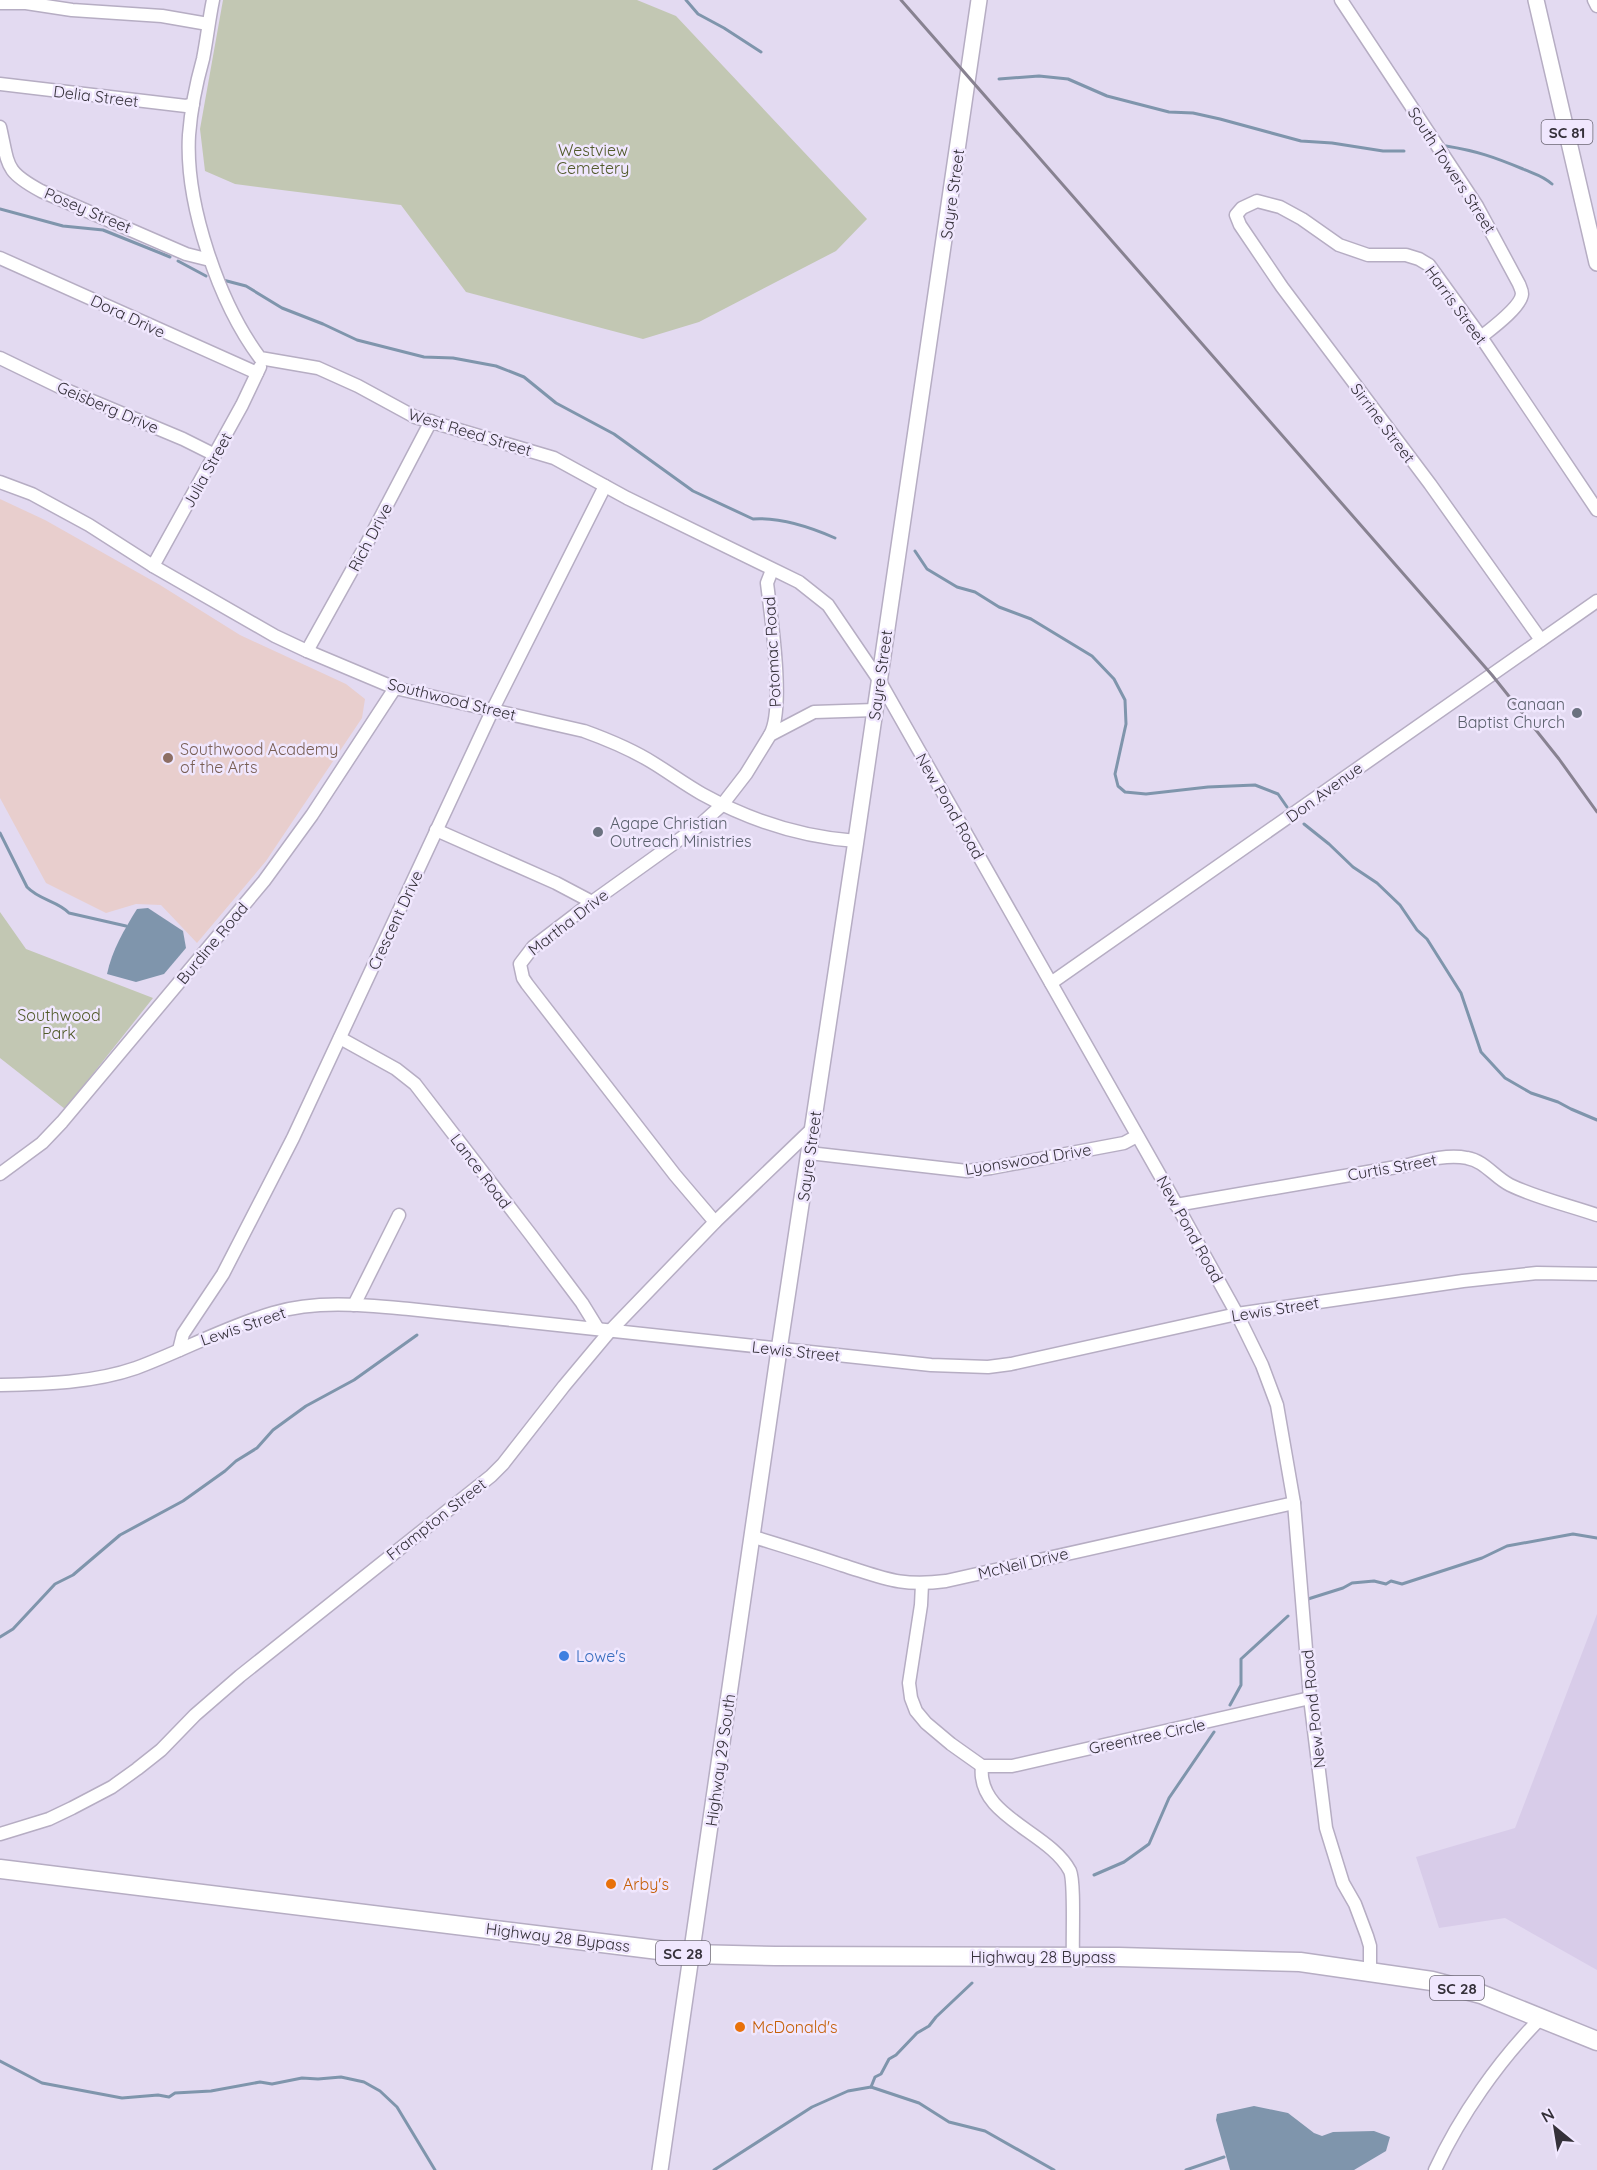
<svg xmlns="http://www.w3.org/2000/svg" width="1597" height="2170" viewBox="0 0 1597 2170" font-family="Quicksand,sans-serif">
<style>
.built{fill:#d8cce9}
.education{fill:#e8cecd}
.green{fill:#c2c7b3}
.water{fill:#7f95ac}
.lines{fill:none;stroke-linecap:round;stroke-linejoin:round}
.stream{stroke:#7f95ac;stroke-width:3}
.minor-casing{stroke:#b6adc3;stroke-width:15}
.major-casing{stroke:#b6adc3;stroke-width:18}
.highway-casing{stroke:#b6adc3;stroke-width:21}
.minor{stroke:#fff;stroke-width:12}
.major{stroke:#fff;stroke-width:15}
.highway{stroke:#fff;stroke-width:18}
.rail{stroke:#888291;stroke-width:3}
.worship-dot{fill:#6b7280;stroke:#f0e7fe;stroke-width:2}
.education-dot{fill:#8d6e63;stroke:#f0e7fe;stroke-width:2}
.shop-dot{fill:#3f7fe0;stroke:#f0e7fe;stroke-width:2}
.food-dot{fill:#e8710a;stroke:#f0e7fe;stroke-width:2}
.labels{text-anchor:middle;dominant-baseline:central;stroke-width:5;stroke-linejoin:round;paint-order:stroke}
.shield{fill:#f0e7fe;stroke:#6d6875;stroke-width:1.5}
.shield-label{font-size:15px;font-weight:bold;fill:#35313a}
.street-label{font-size:16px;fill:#35313a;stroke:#f0e7fe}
.park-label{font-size:16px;fill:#515a2a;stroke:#f0e7fe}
.worship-label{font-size:16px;fill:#5b616d;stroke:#f0e7fe;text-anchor:end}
.education-label{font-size:16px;fill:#785e54;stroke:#f0e7fe;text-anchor:start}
.shop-label{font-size:16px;fill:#366cbe;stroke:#f0e7fe;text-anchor:start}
.food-label{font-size:16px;fill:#c56008;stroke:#f0e7fe;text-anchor:start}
</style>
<rect width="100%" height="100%" fill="#e3daf1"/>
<!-- built -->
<path class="built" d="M1597,1614V1970L1505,1918L1439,1928L1416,1857L1515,1828Z"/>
<!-- education -->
<path class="education" d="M0,499L45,520L160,585L240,635L346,684L365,699L362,718L266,861L197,943L161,905L136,904L106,913L46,883L0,798Z"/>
<!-- green -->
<g class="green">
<path d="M223,0H637L676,16L867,219L836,251L699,322L643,339L466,292L401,205L235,184L205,171L200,129Z"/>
<path d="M0,912L26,949L153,998L65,1109L0,1058Z"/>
</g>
<!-- water -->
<g class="water">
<path d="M148,908L183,931L186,948L164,974L136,982L107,974C112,950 124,930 137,909Z"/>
<path d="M1254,2106L1288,2113L1314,2133L1322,2136L1333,2132L1374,2131L1390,2137L1386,2151L1354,2170H1230L1216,2120L1217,2114Z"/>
</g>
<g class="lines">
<!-- stream -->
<g class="stream">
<path d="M686,0L698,14L724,28L761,52"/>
<path d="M999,79L1039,76L1068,79L1107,96L1169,112L1193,113L1220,119L1301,141L1332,143L1383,151H1404"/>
<path d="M1446,146C1477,151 1494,157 1523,169C1534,174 1542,175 1552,184"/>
<path d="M0,209L63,226L103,230L170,257"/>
<path d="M178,261L206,276"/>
<path d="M223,280L246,286L282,308L323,324L357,340L424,357L453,358L496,366L524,377L556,403L614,434L693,491L753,519C781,517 810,527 835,538"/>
<path d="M915,551L927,569L957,587L975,592L999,607L1031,619L1092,656L1114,679L1125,700L1126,724L1115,774L1118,786L1125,792L1146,794L1208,787L1255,785L1278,794L1287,807"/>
<path d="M1304,824L1329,844L1353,867L1377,883L1400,905L1417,930L1427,939L1461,993L1481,1052L1505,1078L1531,1093L1558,1102L1571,1109L1597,1120"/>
<path d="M0,833L27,887C39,900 58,901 69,913L126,926"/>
<path d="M1308,1599L1343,1588L1352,1583L1374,1581L1386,1584L1391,1581L1402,1584L1482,1558L1507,1546L1573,1534L1597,1538"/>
<path d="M0,1637L13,1629L55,1584L73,1575L120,1535L183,1501L225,1471L236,1461L257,1448L273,1430L306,1406L354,1380L417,1335"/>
<path d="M1230,1705L1241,1685V1659L1288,1616"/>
<path d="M1094,1875L1124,1862L1149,1844L1169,1798L1214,1732"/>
<path d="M0,2061L42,2083L122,2098L158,2095L169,2097L175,2093L211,2091L260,2082L272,2084L302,2078L318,2079L341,2077L364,2082L380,2091L397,2107L435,2170"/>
<path d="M871,2087L875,2077L881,2074L889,2059L896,2055L917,2033L929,2026L936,2017L972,1983"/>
<path d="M714,2170L812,2107L848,2091L871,2087L919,2103L949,2122L985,2131L1054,2170"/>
<path d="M1186,2170L1224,2157"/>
</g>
<!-- minor casing -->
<g class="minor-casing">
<g id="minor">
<path d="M213,0C209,19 207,39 203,59C196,84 191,109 189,135C185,204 219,303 260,358L318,368L358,386L415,417L554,458L627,498L799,582L828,605L879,680L1170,1193L1237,1314L1262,1365L1277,1405L1294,1503L1310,1698L1326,1828L1343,1883L1355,1904L1367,1936L1370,1946V1971"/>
<path d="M1341,0L1477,206L1519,284C1520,287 1522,290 1522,294C1521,307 1491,329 1481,337"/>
<path d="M1594,0L1597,6"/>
<path d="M0,3H26L72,10L162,16L208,24"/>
<path d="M0,84L186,106L193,104"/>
<path d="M0,127C9,166 4,171 41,191L186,254L210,260"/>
<path d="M0,258L257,373"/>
<path d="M0,358L66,390L183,439L215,455"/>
<path d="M0,482L32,494L89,525L153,566L275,636L307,651L395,688L584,731C609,740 633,750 655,764C671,774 686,785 702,794C751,821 800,837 856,841"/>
<path d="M153,566L242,405L260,367"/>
<path d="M1541,640L1430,484L1282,287L1240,225L1236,215L1242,208L1257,201L1280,207L1302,219L1339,245L1368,255H1406L1419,259L1429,265L1481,337L1597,510"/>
<path d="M307,651L366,545L431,421"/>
<path d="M770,735C785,709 771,616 767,583L772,570"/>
<path d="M436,830L556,883L592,902"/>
<path d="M1051,983L1597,601"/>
<path d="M340,1038L396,1069L415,1084L531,1235L582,1303L598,1329"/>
<path d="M809,1153L967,1171L991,1168L1124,1143L1137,1136"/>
<path d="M0,1174L42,1143L62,1122L264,881L312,815L395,688"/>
<path d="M1176,1205L1408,1165C1427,1160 1448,1154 1467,1158C1485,1161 1494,1177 1510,1185C1537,1198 1568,1205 1597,1215"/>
<path d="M715,1222L675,1175L527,984L523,978L520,964L533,947L592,902L701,824L722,805L746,774L770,735L814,712L875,710"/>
<path d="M354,1305L399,1215"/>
<path d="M179,1350L183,1334L223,1274L293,1138L493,709L605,486"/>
<path d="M0,1385C45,1384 93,1383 136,1368C182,1351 225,1327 273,1313C317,1300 364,1305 409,1309L931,1365L988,1367L1011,1364L1237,1314L1463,1281L1537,1273L1597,1274"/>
<path d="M754,1537C783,1546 813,1555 842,1565C884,1578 900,1587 946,1581L1294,1503"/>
<path d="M922,1584L921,1605L909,1683L911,1698L916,1711L926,1723L951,1744L982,1766H1012L1310,1698"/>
<path d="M982,1766C976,1817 1049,1831 1070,1871C1075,1882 1072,1941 1073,1958"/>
<path d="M0,1834L49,1819L72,1808L112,1787L137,1769L161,1750L195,1715L240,1676L491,1476L503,1464L564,1386L610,1331L715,1222L812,1129"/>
<path d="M1435,2170C1460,2116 1499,2060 1541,2018"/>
</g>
</g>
<!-- major casing -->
<g class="major-casing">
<g id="major">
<path d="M1536,0L1597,263"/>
<path d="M660,2170L779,1350L855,847L979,0"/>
</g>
</g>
<!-- highway casing -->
<g class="highway-casing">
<path id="highway" d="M0,1869L691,1954L775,1956L1119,1957L1300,1962L1432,1981L1481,1994L1597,2041"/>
</g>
<!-- minor -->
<use href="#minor" class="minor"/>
<!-- major -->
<use href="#major" class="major"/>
<!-- highway -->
<use href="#highway" class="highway"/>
<!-- rail -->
<path class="rail" d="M901,0L1492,675L1559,759L1597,812"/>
</g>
<!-- markers -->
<g class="worship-dot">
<circle cx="1577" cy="713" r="6"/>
<circle cx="598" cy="832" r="6"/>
</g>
<circle class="education-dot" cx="168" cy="758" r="6"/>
<circle class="shop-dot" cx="564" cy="1656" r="6"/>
<g class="food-dot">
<circle cx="611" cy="1884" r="6"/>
<circle cx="740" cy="2027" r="6"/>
</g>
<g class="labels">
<!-- shield labels -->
<g class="shield">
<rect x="1541.5" y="120" width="51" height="24" rx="4.5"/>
<rect x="656" y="1941" width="54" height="24" rx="4.5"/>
<rect x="1430" y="1976" width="54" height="24" rx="4.5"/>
</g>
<g class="shield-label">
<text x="1567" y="132">SC 81</text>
<text x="683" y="1953">SC 28</text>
<text x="1457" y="1988">SC 28</text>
</g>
<!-- street labels -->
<g class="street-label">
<text transform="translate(96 96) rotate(7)">Delia Street</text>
<text transform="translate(1452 170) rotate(57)">South Towers Street</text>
<text transform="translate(952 194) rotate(-82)">Sayre Street</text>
<text transform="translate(88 210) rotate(23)">Posey Street</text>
<text transform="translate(1456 305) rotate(54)">Harris Street</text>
<text transform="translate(128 316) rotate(25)">Dora Drive</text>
<text transform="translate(108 407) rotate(23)">Geisberg Drive</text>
<text transform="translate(1383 423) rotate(53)">Sirrine Street</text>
<text transform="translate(470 432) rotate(17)">West Reed Street</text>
<text transform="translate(207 470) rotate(-61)">Julia Street</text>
<text transform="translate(370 537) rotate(-62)">Rich Drive</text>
<text transform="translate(772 652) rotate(-93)">Potomac Road</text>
<text transform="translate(880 675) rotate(-82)">Sayre Street</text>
<text transform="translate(452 699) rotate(14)">Southwood Street</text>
<text transform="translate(1324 792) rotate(-36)">Don Avenue</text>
<text transform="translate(950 806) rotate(60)">New Pond Road</text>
<text transform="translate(395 920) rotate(-65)">Crescent Drive</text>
<text transform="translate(568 922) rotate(-38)">Martha Drive</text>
<text transform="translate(212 943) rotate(-50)">Burdine Road</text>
<text transform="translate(809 1156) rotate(-82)">Sayre Street</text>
<text transform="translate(1028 1159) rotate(-9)">Lyonswood Drive</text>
<text transform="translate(1392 1167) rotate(-10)">Curtis Street</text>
<text transform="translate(481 1171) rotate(53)">Lance Road</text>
<text transform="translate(1190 1229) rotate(61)">New Pond Road</text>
<text transform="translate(1275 1309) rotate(-9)">Lewis Street</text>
<text transform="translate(243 1326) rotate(-19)">Lewis Street</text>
<text transform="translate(796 1351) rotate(6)">Lewis Street</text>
<text transform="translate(436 1519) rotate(-38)">Frampton Street</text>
<text transform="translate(1023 1563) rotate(-13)">McNeil Drive</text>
<text transform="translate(1313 1709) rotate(-96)">New Pond Road</text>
<text transform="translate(1147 1736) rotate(-12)">Greentree Circle</text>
<text transform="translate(720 1760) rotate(-82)">Highway 29 South</text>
<text transform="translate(558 1937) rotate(7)">Highway 28 Bypass</text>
<text x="1043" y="1957">Highway 28 Bypass</text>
</g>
<!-- park labels -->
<g class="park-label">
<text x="593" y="150">Westview<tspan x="593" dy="18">Cemetery</tspan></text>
<text x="59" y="1015">Southwood<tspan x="59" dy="18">Park</tspan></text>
</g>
<!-- worship labels -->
<g class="worship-label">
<text x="1565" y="704">Canaan<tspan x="1565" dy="18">Baptist Church</tspan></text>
<text x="610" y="823" text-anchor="start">Agape Christian<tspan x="610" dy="18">Outreach Ministries</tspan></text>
</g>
<!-- education labels -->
<g class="education-label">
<text x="180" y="749">Southwood Academy<tspan x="180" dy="18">of the Arts</tspan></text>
</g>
<!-- shop labels -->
<g class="shop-label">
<text x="576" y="1656">Lowe's</text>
</g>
<!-- food labels -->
<g class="food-label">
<text x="623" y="1884">Arby's</text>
<text x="752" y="2027">McDonald's</text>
</g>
</g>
<!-- north arrow -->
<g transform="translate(1555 2128) rotate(330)" stroke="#f0e7fe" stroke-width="4.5" paint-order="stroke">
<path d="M0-4.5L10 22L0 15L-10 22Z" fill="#35313a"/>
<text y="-9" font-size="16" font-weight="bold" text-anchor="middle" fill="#35313a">N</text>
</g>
</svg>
